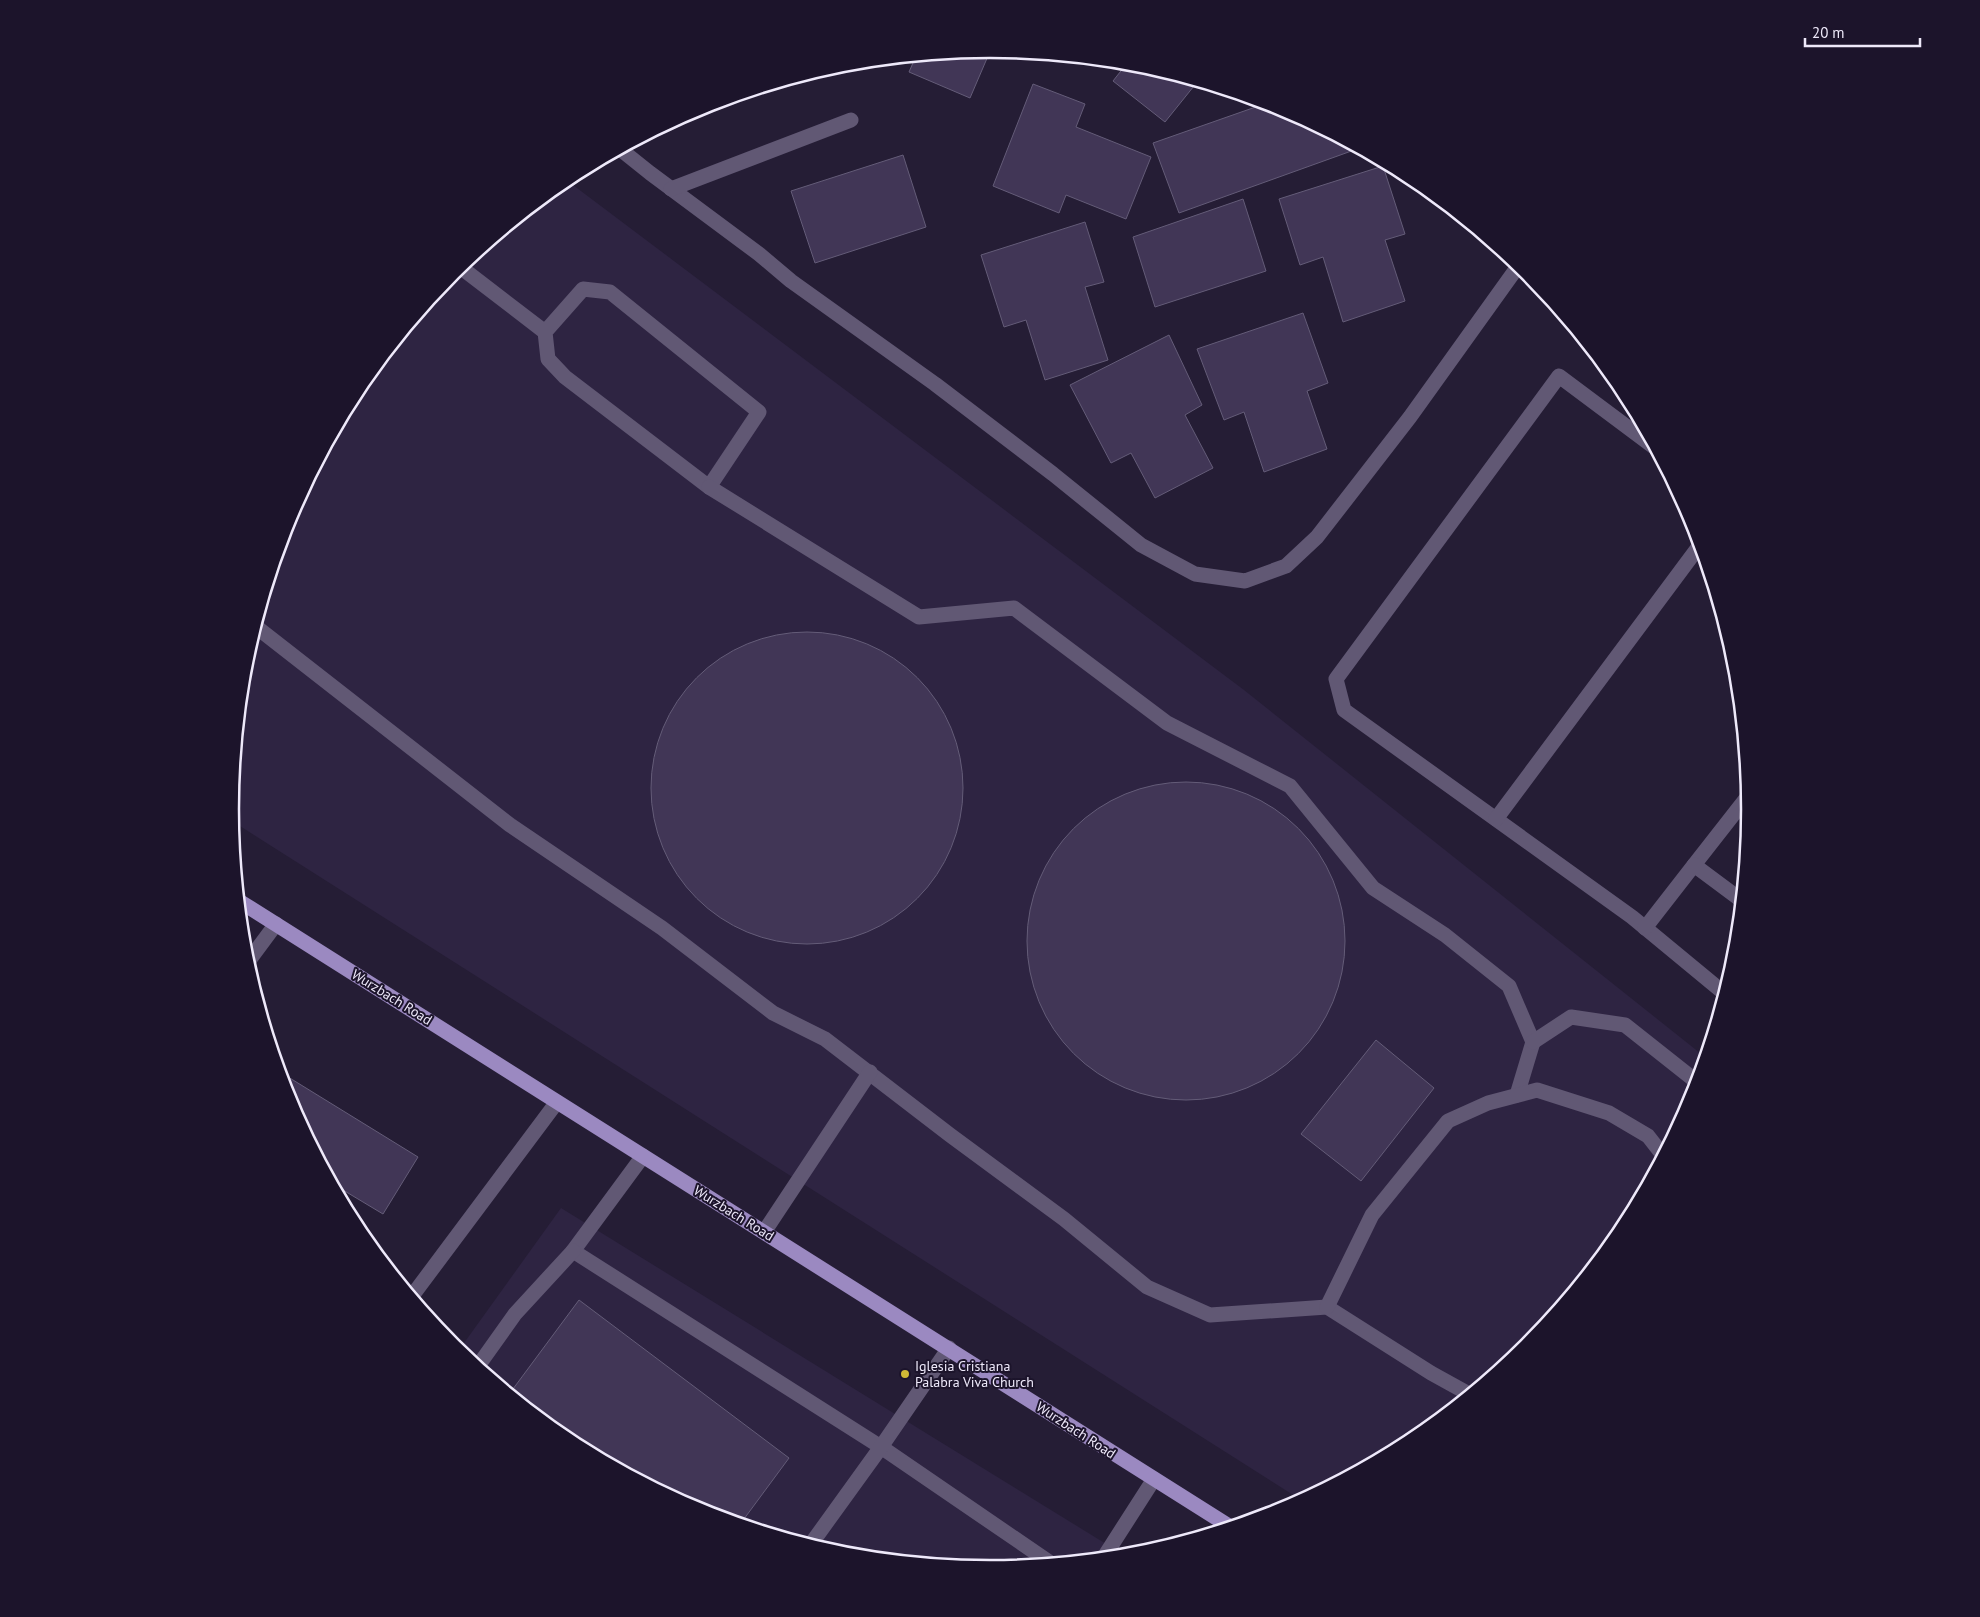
<svg xmlns="http://www.w3.org/2000/svg" width="1980" height="1617" viewBox="0 0 1980 1617" font-family="'PT Sans',sans-serif">
<style>
.built{fill:#2e2442}
.building{fill:#413656;stroke:#645c78}
.lines{fill:none;stroke-linecap:round;stroke-linejoin:round}
.minor{stroke:#615874;stroke-width:15}
.major{stroke:#9b89c1;stroke-width:15}
.poi-dot{fill:#d0b836;stroke:#1c142b;stroke-width:2}
.labels{text-anchor:middle;dominant-baseline:central;stroke-width:4;stroke-linejoin:round;paint-order:stroke}
.street-label{font-size:14px;fill:#eee9fa;stroke:#1c142b}
.poi-label{font-size:14px;fill:#eee9fa;stroke:#1c142b;text-anchor:start}
.rim{fill:none;stroke:#eee9fa;stroke-width:2.5}
</style>
<rect width="100%" height="100%" fill="#251d35"/>
<!-- built -->
<g class="built">
<path d="M565,179L1244,690L1705,1057L1692,1100L1622,1231L1527,1346L1412,1440L1301,1500L232,821L230,808L245,660L288,517L358,386L453,271Z"/>
<path d="M561,1208L1124,1555L990,1568L842,1554L699,1510L568,1440L459,1350Z"/>
</g>
<!-- building -->
<g class="building">
<path d="M991,49L970,98L909,72L916,56Z"/>
<path d="M1128,62L1138,63L1198,81L1165,122L1113,81Z"/>
<path d="M1033,84L1085,104L1076,127L1151,157L1126,219L1066,195L1059,213L993,186Z"/>
<path d="M1267,103L1281,107L1356,147L1357,149L1179,213L1153,143Z"/>
<path d="M903,155L926,227L815,263L791,191Z"/>
<path d="M1383,166L1405,234L1385,240L1405,301L1343,322L1323,257L1300,265L1279,199Z"/>
<path d="M1243,199L1266,271L1155,307L1133,237Z"/>
<path d="M1085,222L1104,282L1085,287L1108,360L1045,380L1026,320L1004,327L981,255Z"/>
<path d="M1303,313L1328,383L1307,391L1327,449L1264,472L1244,412L1224,420L1197,349Z"/>
<path d="M1169,335L1202,405L1185,415L1213,468L1155,498L1131,453L1111,463L1070,385Z"/>
<circle cx="807" cy="788" r="156"/>
<circle cx="1186" cy="941" r="159"/>
<path d="M1376,1040L1434,1088L1361,1181L1301,1134Z"/>
<path d="M280,1072L418,1157L383,1214L333,1184L288,1099Z"/>
<path d="M579,1300L789,1458L741,1523L699,1510L568,1440L510,1393Z"/>
</g>
<g class="lines">
<!-- minor -->
<g class="minor">
<path d="M620,149L650,173L759,254L791,281L935,384L1053,474L1141,545L1195,574L1245,581L1286,566L1317,537L1410,417L1519,265"/>
<path d="M671,189L851,120"/>
<path d="M459,266L545,332L548,359L565,377L709,487L759,412L610,292L583,289L545,332"/>
<path d="M1654,447L1559,376L1336,679L1344,710L1632,917L1724,993"/>
<path d="M709,487L919,617L1014,608L1167,723L1290,786L1373,888L1445,935L1509,986L1533,1042L1517,1095"/>
<path d="M255,626L510,825L662,928L773,1013L825,1039L950,1135L1064,1219L1147,1287L1210,1315L1327,1307L1431,1373L1469,1394"/>
<path d="M1496,819L1700,545"/>
<path d="M1694,865L1748,796"/>
<path d="M1645,928L1694,865L1741,900"/>
<path d="M247,963L276,924"/>
<path d="M1533,1042L1571,1017L1625,1025L1697,1082"/>
<path d="M643,1156L573,1251L881,1447L1049,1562"/>
<path d="M764,1232L870,1072"/>
<path d="M412,1296L557,1102"/>
<path d="M1327,1307L1372,1215L1448,1121L1488,1103L1537,1090L1609,1113L1648,1136L1662,1154"/>
<path d="M478,1366L515,1314L573,1251"/>
<path d="M811,1544L881,1447L949,1348"/>
<path d="M1104,1557L1154,1479"/>
</g>
<!-- major -->
<path class="major" d="M239,901L1229,1526"/>
</g>
<!-- markers -->
<circle class="poi-dot" cx="905" cy="1374" r="5"/>
<g class="labels">
<!-- street labels -->
<g class="street-label">
<text transform="translate(392 997) rotate(32)">Wurzbach Road</text>
<text transform="translate(734 1213) rotate(32)">Wurzbach Road</text>
<text transform="translate(1076 1430) rotate(33)">Wurzbach Road</text>
</g>
<!-- poi labels -->
<g class="poi-label">
<text x="915" y="1366">Iglesia Cristiana<tspan x="915" dy="16">Palabra Viva Church</tspan></text>
</g>
</g>
<!-- crop -->
<path d="M0 0H1980V1617H0ZM239 809a751 751 0 1 1 1502 0a751 751 0 1 1-1502 0Z" fill="#1c142b" fill-rule="evenodd"/>
<path class="rim" d="M239 809a751 751 0 1 1 1502 0a751 751 0 1 1-1502 0Z"/>
<!-- scale -->
<path d="M1805 38v8h115v-8" fill="none" stroke="#eee9fa" stroke-width="2.5"/>
<text x="1812" y="38" font-size="15" fill="#eee9fa" stroke="#1c142b" stroke-width="4" paint-order="stroke">20 m</text>
</svg>
